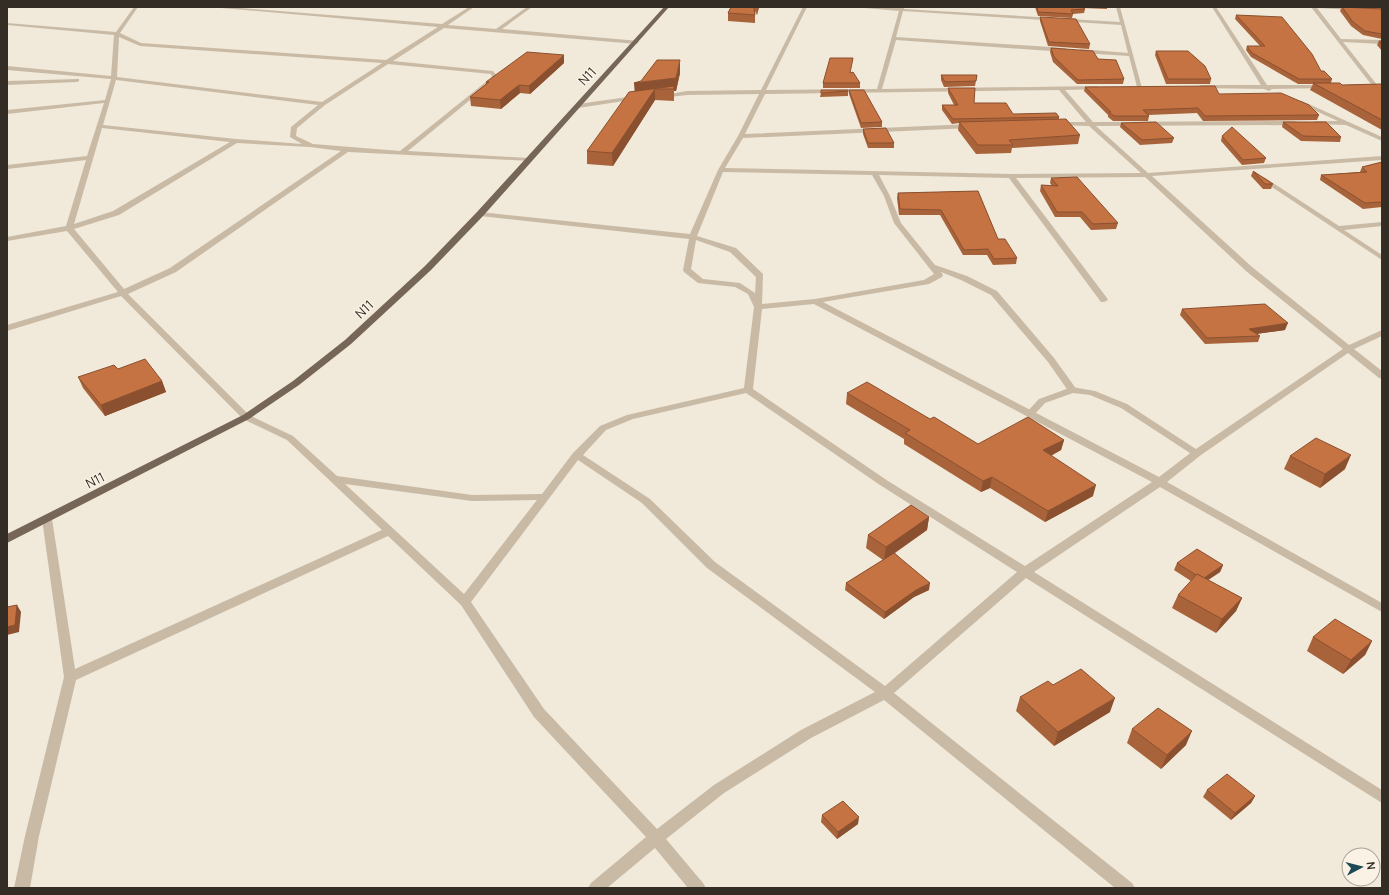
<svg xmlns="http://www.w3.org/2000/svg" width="1389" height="895" viewBox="0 0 1389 895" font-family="Manrope,sans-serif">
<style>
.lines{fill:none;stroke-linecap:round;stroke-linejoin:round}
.service{fill:#c9baa5;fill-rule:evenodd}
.minor{fill:#c9baa5;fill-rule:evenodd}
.primary{fill:#766657;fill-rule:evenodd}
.wall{fill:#a9633a}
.shaded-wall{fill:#8a502f}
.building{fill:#c57343;stroke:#8a502f}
.labels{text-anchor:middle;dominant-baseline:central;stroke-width:3;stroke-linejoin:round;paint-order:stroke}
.street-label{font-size:13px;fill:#342d26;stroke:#f9f2e5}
</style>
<rect width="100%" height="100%" fill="#f1e9d9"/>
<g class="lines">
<!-- service -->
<path class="service" d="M1072,387L1095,391L1127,404L1202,453L1201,455H1193L1121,408L1090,395L1073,393L1045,403L1033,416H1027L1025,414L1039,399Z"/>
<!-- minor -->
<g class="minor">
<path d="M134,7H138L120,33L141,43L386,60L438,27L210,7H229L442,24L469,7H474L448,25L496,29L527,7H532L502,29L639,41L637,44L444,28L393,61L493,71L498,77L408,151L529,158L532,160L531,161L348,152L176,272L128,294L249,415L293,436L337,476L472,495L542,494L573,453L600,426L627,415L744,388L754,307L748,294L735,287L698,283L684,272L683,270L689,239L480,216L476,214L480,212L690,234L718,170L738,136L759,94L687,95L661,98L658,96L687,91L761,90L803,7H807L766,90L877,89L899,11L853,7L899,8L904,7V9L1120,22L1116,7H1120L1142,88L1137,87L1129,56L1081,53L1078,51L1081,49L1128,53L1121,25L903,11L896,37L1065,48L1068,50L1065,52L896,40L882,89L1097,86L1099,87V89L1065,90L1093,122L1295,121L1298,123L1295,125L1096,126L1148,173L1382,156V160L1152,176L1252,267L1349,345L1382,330V336L1354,349L1382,371V379L1379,378L1348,353L1201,455L1167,482L1382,603V612L1160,487L1034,572L1382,790V803L1026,578L894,693L1132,883L1135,888H1115L884,700L811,738L724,793L666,839L703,883L706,888H688L655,848L607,888H588L591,883L646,837L534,717L461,605L388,536L76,680L39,836L30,888H14L25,836L64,677L42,519L43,516H51L52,519L75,669L382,530L287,440L243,419L121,296L7,331V325L118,292L67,231L7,241V237L66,226L86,160L7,169V165L87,156L104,103L7,114V110L105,100L111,79L7,70V66L111,76L114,35L7,25V23L116,32ZM119,37L140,46L382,63L322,102L117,77ZM388,64L491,74L492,77L400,151L313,144L296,136L297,128L325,105ZM116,80L318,105L291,127L290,137L302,144L236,139L103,125ZM1059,90L1086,122H1057L1055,123V125L1089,126L1141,173L1011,174L725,168L743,138L971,128L974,126L971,124L745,134L765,94ZM102,128L230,142L113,211L74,224ZM237,143L310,147L341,151L170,268L124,289L74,229L119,215ZM723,172L872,175L884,196L894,223L934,274L924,280L815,299L762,304L763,274L736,248L697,236ZM879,175L1009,178L1101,302H1104L1108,300L1107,298L1016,178L1145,177L1246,271L1343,349L1193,451L1159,477L823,302L929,284L942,277L943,275L941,272L961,280L991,295L1048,362L1069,392L1072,393L1077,390L1054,358L997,291L967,276L935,265L901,223L890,196ZM696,240L730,252L756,277L755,293L740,283L703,279L691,269ZM814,304L1152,482L1025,566L888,481L753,389L762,309ZM746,393L880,485L1017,572L885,686L715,562L650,499L583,455L606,430L633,419ZM578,460L642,503L707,568L875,692L801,730L714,785L657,829L544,709L471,602ZM345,484L472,501L537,500L464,594Z"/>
<path d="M1212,7H1216L1267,85H1325L1328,87L1327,88L1272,89L1269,91L1264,89L1199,88L1198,87L1201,85H1261Z"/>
<path d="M1311,7L1355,8L1353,10L1317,8L1341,39L1382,40V44L1343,42L1378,86V88H1374Z"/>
<path d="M79,79V81L77,82L7,85V81Z"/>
<path d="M635,96L637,97V99L578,108L575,106L578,104Z"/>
<path d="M1298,101H1302L1382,137V141L1346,125L1313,124L1312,123L1315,121H1338L1298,103Z"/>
<path d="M1260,177H1264L1339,226L1382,222V226L1344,230L1382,255V260L1260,179Z"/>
</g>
<!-- primary -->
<path class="primary" d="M664,7H669L483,216L431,270L351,344L299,385L249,419L7,543V534L243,415L293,381L345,340L425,266L477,212Z"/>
</g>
<!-- wall -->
<g class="wall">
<path d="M731,7H759L757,15L755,11V23L728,21V13Z"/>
<path d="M1035,7H1107V9L1083,8L1085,9L1084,13L1073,14L1072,18L1038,16Z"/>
<path d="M1342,7L1382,9V39L1363,35L1351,26L1340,11Z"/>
<path d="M1345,7H1382V9Z"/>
<path d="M1236,15L1332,79L1331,83L1342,85L1382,84V130L1310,90L1313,84H1298L1251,57L1246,50L1247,46H1260L1235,19Z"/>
<path d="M1040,17L1090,44L1089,49L1048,46L1040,21Z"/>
<path d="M1379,41H1382V51L1377,45Z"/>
<path d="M1051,48L1098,59L1124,79L1123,84H1077L1053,62L1050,52Z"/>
<path d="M1156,51L1211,79L1210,84H1166L1155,55Z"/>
<path d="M564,63L530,94L520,93L501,109L471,106L470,97L486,84V82Z"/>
<path d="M680,73L676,91H674V101L655,100L613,166L587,164V151L635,91Z"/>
<path d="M851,73L860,83V88H823V83Z"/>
<path d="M941,75H977L975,86L944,87L941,80Z"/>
<path d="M1085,87L1219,94L1319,115L1317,120L1203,121L1197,113L1148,115L1149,116L1148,121H1113L1108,117V115L1084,91Z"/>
<path d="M948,88L974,103L1013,114L1059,117V120L1080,135L1078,144L1012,148L1011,153L976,154L958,130L959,123L952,124L942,110V105H954L948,93Z"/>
<path d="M848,90V96L820,97L821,93Z"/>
<path d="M849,90L882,122V127L861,128L849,94Z"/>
<path d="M1283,122L1341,137L1340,142L1301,141L1282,127Z"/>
<path d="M1121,123L1174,138L1172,143L1140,145L1120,127Z"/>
<path d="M863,129L894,143V148H868L863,134Z"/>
<path d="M1222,136L1266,158L1264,163L1242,165L1221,141Z"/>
<path d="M1382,162V207L1363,209L1320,180L1321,175L1360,172L1362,167Z"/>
<path d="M1253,171L1273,184L1271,189H1263L1251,176Z"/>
<path d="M1051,178L1118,223L1116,229L1091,230L1080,217H1055L1040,191L1041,185L1052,186L1050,183Z"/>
<path d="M978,191L998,239L1017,258L1016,264L993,265L987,255H963L940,215H899L897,198L898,193Z"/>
<path d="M1182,309L1285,330L1257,334L1260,336L1258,342L1205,344L1180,315Z"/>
<path d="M118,369L162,381L166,392L105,416L83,388L78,377Z"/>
<path d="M847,393L930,419L978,444L1064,440L1061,450L1051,456L1093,496L1045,522L990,488L981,492L904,444V439L846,404Z"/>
<path d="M1290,456L1345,469L1320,488L1284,469Z"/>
<path d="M929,517L927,530L895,553L929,590L914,597L884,619L845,590L846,583L883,560L866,548L868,535Z"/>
<path d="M1177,563L1223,565L1220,572L1208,580L1242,598L1236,611L1216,633L1172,608L1178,595L1191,581L1174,570Z"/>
<path d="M1313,637L1372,641L1365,655L1343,674L1307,651Z"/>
<path d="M1053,685L1110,712L1054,746L1016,711L1020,697Z"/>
<path d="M1132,729L1186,745L1161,769L1127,743Z"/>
<path d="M1207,790L1255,796L1251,803L1231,820L1203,797Z"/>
<path d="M822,815L858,824L837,839L821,822Z"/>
</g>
<!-- shaded-wall -->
<g class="shaded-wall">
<path d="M758,7H759L757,15Z"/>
<path d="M564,55V63L530,94L529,86Z"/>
<path d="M680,60V73L676,91H674V101V89H655V100L613,166L612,153L635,96L634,83L676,78Z"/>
<path d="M519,85L520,93L501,109L500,100Z"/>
<path d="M1288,323L1285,330L1247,335L1249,329Z"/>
<path d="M162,381L166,392L105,416L101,405Z"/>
<path d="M1064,440L1061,450L1040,461L1043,450Z"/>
<path d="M1351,455L1345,469L1320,488L1325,474Z"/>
<path d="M992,477L990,488L981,492L983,481Z"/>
<path d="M1096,485L1093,496L1045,522L1048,511Z"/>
<path d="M929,517L927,530L884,560L886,547Z"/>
<path d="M1223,565L1220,572L1199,586L1202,579Z"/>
<path d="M930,583L929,590L914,597L884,619L885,612L916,590Z"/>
<path d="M1242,598L1236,611L1216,633L1222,619Z"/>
<path d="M17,605L21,612L19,632L7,635V627Z"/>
<path d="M1372,641L1365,655L1343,674L1351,660Z"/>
<path d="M1115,698L1110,712L1054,746L1058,732Z"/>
<path d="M1192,731L1186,745L1161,769L1167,755Z"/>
<path d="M1255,796L1251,803L1231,820L1235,813Z"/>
<path d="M859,817L858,824L837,839L838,832Z"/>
</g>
<!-- building -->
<g class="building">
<path d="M731,7H754L755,15L728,13Z"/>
<path d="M1037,7H1082L1085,9L1071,10L1073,14L1038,12Z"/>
<path d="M1342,7L1382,9V34L1365,31L1353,22Z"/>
<path d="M1236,15L1282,17L1312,54L1321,71H1324L1332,79H1299L1252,53L1247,46H1265Z"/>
<path d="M1040,17L1076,19L1090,44L1049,42Z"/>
<path d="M1379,41H1382V45Z"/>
<path d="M1051,48L1093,51L1098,59L1116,60L1124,79L1078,80L1054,57Z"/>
<path d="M1156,51H1188L1205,66L1211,79H1168Z"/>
<path d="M527,52L564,55L529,86L519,85L500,100L470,97L489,82H486Z"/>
<path d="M830,58H853L850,73L853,72L860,83H823Z"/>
<path d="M657,60H680L676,78L634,83L641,81Z"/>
<path d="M941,75H977L976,81L945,82Z"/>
<path d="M1313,83H1340L1342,85L1382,84V120Z"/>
<path d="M674,86V89H655L612,153L587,151L629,92Z"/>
<path d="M1215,86L1219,94L1281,93L1309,105L1319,115L1205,116L1198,108L1143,110L1149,116H1114L1109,112H1111L1085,87Z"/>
<path d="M948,88H975L974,103H1006L1013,114L1056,113L1059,117L953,119L942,105H958Z"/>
<path d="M821,90H848V91L821,93Z"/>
<path d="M849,90H864L882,122L861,123Z"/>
<path d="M1066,119L1080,135L1009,140L1013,145H978L959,122Z"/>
<path d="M1156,122L1174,138L1142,140L1121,123Z"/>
<path d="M1283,122H1326L1341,137L1303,136Z"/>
<path d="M1232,127L1266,158L1243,160L1222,136Z"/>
<path d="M886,128L894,143H868L863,129Z"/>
<path d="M1382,162V202L1365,203L1321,175L1367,172L1362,167Z"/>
<path d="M1253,171L1273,184H1265Z"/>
<path d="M1077,177L1118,223L1093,224L1082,212H1057L1041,185L1058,186L1051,178Z"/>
<path d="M978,191L998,239H1005L1017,258L994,259L988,249L964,250L941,210L900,209L898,193Z"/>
<path d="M1265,304L1288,323L1249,329L1260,336L1207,338L1182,309Z"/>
<path d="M145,359L162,381L101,405L78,377L114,365L118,369Z"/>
<path d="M867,382L930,419L934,417L978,444L1028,417L1064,440L1043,450L1096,485L1048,511L992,477L983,481L905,433L910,430L847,393Z"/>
<path d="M1316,438L1351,455L1325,474L1290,456Z"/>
<path d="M911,505L929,517L886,547L868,535Z"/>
<path d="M1197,549L1223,565L1204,578L1197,574L1196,575L1177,563Z"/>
<path d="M894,553L930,583L916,590L885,612L846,583Z"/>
<path d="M1197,574L1242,598L1222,619L1178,595Z"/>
<path d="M17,605L15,625L7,627V607Z"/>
<path d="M1335,619L1372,641L1351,660L1313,637Z"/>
<path d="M1081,669L1115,698L1058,732L1020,697L1048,681L1053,685Z"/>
<path d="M1158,708L1192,731L1167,755L1132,729Z"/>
<path d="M1227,774L1255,796L1235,813L1207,790Z"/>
<path d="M843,801L859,817L838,832L822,815Z"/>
</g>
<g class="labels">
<!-- street labels -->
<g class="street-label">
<text transform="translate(587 76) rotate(-47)">N11</text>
<text transform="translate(364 309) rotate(-43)">N11</text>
<text transform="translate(95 480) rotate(-27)">N11</text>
</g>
</g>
<!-- border -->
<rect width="1389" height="895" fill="none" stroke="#342d26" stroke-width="16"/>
<!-- north arrow -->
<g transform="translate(1361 867) rotate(83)"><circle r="19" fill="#f9f2e5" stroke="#aaa399"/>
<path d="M0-3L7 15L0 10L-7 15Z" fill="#1c4a55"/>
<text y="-6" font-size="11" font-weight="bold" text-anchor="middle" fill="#342d26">N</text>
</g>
</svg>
